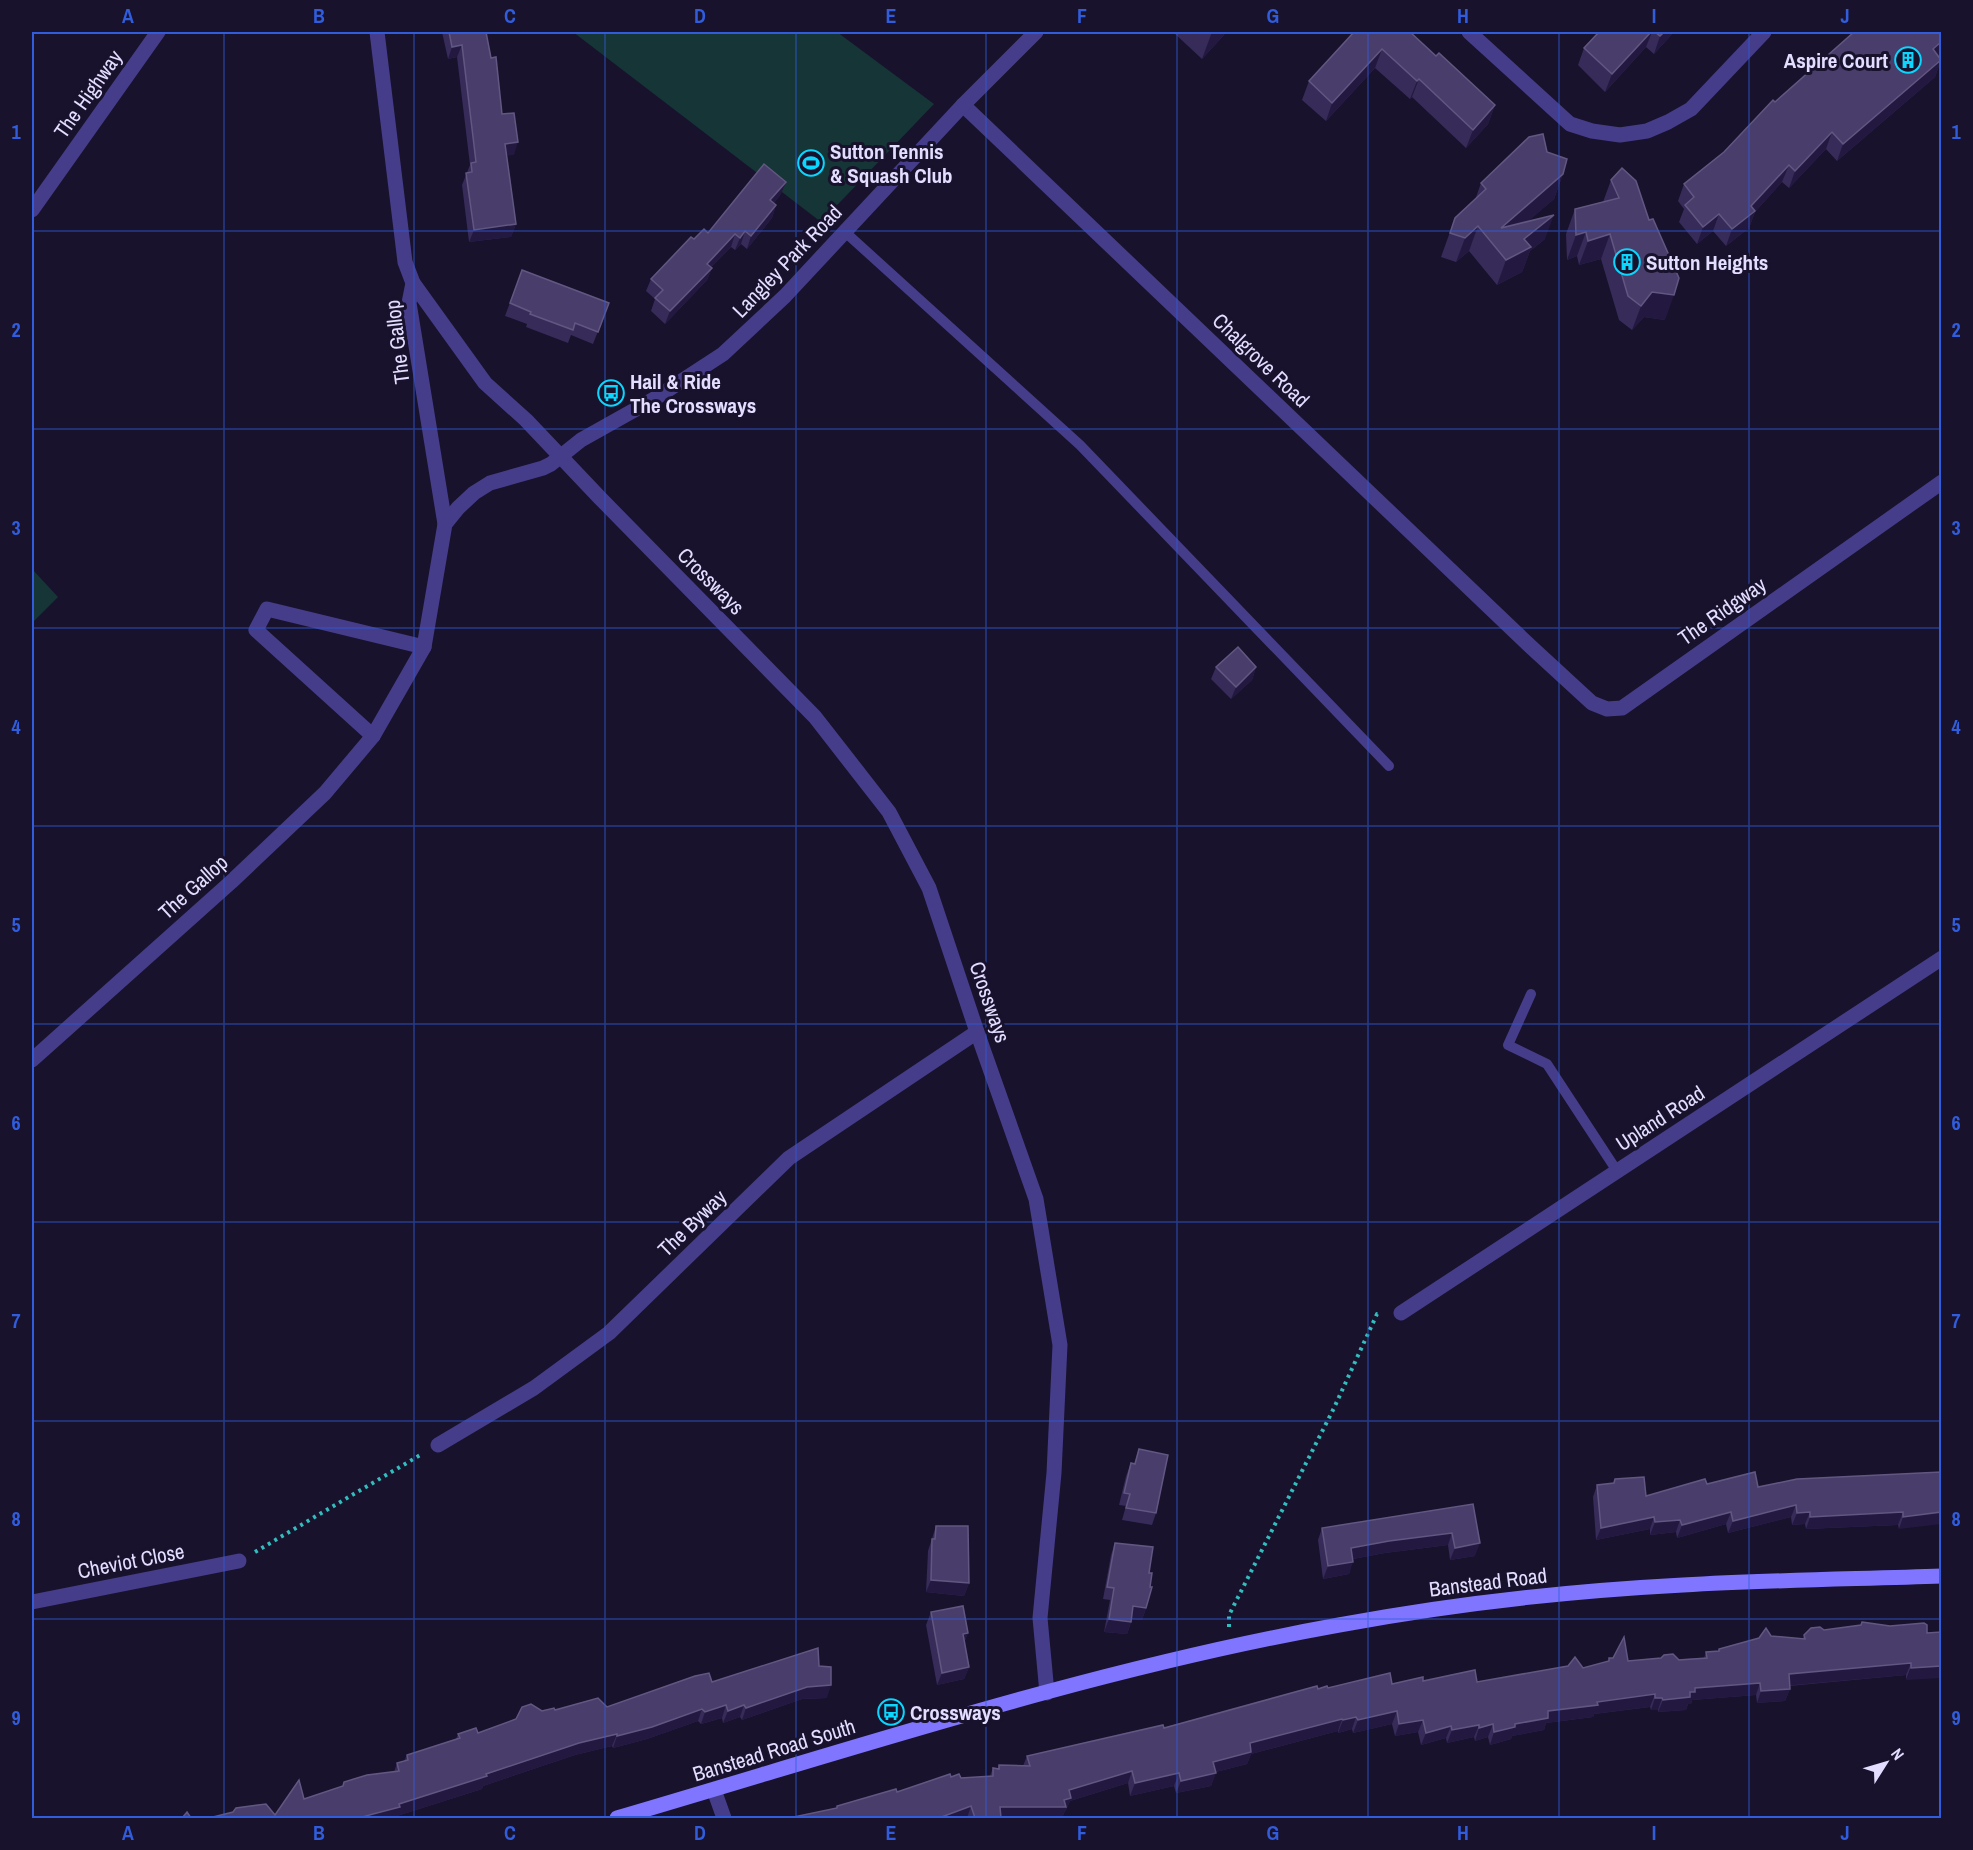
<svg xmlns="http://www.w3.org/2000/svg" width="1973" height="1850" viewBox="0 0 1973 1850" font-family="'Archivo Narrow',sans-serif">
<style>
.green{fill:#153536}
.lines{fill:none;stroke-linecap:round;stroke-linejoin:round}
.path{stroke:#32bebe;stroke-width:4;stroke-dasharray:3 4.5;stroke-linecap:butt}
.lane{stroke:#453d8a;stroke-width:10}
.street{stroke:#453d8a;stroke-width:15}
.secondary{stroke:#8075fe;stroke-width:15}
.wall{fill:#372b59}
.shaded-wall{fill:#231940}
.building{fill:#493e6b;stroke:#625782;stroke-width:1.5}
.grid{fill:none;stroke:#315cdc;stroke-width:1.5;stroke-opacity:0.55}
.labels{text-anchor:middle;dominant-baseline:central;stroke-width:6;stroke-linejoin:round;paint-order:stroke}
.poi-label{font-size:21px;font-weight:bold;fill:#e3ddff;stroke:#18122c;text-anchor:start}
.street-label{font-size:21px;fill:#e3ddff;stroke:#18122c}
.neatline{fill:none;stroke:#315cdc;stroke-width:2}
.grid-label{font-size:20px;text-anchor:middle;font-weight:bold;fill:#315cdc}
</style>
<rect width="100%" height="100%" fill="#18122c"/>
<!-- green -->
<g class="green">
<path d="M573,32H837L934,104L821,222Z"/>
<path d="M32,569L58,597L32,623Z"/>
</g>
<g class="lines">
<!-- path -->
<g class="path">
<path d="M255,1552L422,1454"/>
<path d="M1229,1627V1615L1334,1408L1377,1314H1382"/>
</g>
<!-- lane -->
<g class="lane">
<path d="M845,232L1080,445L1389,766"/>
<path d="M1531,994L1508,1045L1547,1064L1617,1171"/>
</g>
<!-- street -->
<g class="street">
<path d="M377,32L405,262L413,283L485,383L526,420L600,498L815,717L889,812L929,888L977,1032L1036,1199L1060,1345L1054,1473L1040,1618L1047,1693"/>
<path d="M1469,32L1570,124L1592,131L1620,135L1647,131L1668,122L1691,109L1764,32"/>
<path d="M963,105L1530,646L1592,703L1607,709L1622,708L1942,482"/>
<path d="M32,210L158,32"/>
<path d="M445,524L458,508L474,493L490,483L543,468L551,464L581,440L654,399L723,354L785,296L963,105L1036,32"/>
<path d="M373,736L256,630L267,609L424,647"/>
<path d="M32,1060L231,882L325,793L373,736L424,647L445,524L409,303L413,283"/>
<path d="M1401,1313L1942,958"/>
<path d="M438,1445L534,1388L609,1333L789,1158L977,1032"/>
<path d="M32,1602L239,1561"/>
<path d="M714,1790L724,1818"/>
</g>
<!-- secondary -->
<path class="secondary" d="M617,1818C856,1748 1093,1669 1339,1625C1452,1604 1568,1591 1683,1585C1769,1580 1855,1579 1942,1576"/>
</g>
<!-- wall -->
<g class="wall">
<path d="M442,32H486L502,114L514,155H506L516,224L511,237L469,242L462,185L470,165L457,57L448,59Z"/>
<path d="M1173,32H1225L1224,35L1202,59Z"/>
<path d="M1354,32L1436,56L1495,105L1488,124L1466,148L1412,97L1410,99L1375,68L1326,121L1302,100L1309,81Z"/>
<path d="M1599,32H1674L1654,54L1646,47L1605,92L1578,65L1584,48Z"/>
<path d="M1938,56L1941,60L1935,77L1837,161L1826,149L1789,188L1782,182L1755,212L1749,228L1726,246L1713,231L1697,244L1679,222L1684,209L1678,201L1684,184L1724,152L1775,102Z"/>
<path d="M1547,152L1563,174L1554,199L1528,221L1545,239L1530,251L1522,272L1497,285L1469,251L1456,262L1441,257L1455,218L1475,200L1481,183Z"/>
<path d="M1611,180L1665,320L1644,317L1632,330L1619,320L1601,259L1579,265L1577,256L1567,260L1566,234L1575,209L1603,202Z"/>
<path d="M781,194L774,203L776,205L772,218L747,249L741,244L735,250L731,247L711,267L712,268L707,280L665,324L651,311L655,299L646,291L651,279L694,239L708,233Z"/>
<path d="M522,270L609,303L593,344L571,335L568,343L526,327L527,324L505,316Z"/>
<path d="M1216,667H1256L1252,680L1231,699L1211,679Z"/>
<path d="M1139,1449L1156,1513L1152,1525L1122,1520L1126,1506L1119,1505L1126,1476L1131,1463L1134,1464Z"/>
<path d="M1941,1472L1899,1529L1898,1525L1806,1529L1805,1524L1792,1525L1791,1517L1728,1533L1726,1524L1677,1538L1676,1532L1650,1535V1529L1596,1540L1593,1497L1597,1485L1613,1483L1615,1479L1646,1496L1707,1484L1758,1487Z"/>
<path d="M1473,1504L1475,1556L1450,1560L1448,1545L1385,1553L1353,1559L1349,1574L1323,1579L1318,1540L1322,1528Z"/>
<path d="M936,1526L969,1583L964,1596L926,1592L928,1551Z"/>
<path d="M1115,1543L1149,1573L1150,1587L1146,1608L1142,1620L1132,1619L1127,1634L1104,1632L1110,1600L1103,1599L1111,1555Z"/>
<path d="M931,1612L968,1633L964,1643L969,1667L964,1679L937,1685L926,1625Z"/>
<path d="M1927,1625L1906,1680V1675L1789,1686L1790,1689L1785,1701L1757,1703L1756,1695L1692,1700L1691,1704H1688L1686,1710L1658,1712V1710H1651L1650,1707L1594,1714L1593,1717L1546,1723L1544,1730L1512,1736L1511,1739L1490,1745L1488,1737L1475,1741L1474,1737L1447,1743L1446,1738L1421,1745L1418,1732L1395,1736L1392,1724L1353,1733L1352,1729L1338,1733V1731L1251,1754L1247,1764L1216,1772L1211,1786L1176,1793L1174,1786L1130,1796L1128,1783L1070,1801L1066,1810L1065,1811L1062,1818H789L836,1808L837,1806L897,1792L951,1777L961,1778L990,1776L993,1768H998L999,1765L1023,1766L1027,1756L1164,1728L1318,1689L1423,1681L1477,1682L1583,1668L1608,1662L1609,1658L1628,1661L1704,1658L1706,1652L1718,1651L1719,1649L1771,1636L1803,1639L1804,1635L1824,1630L1890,1626Z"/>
<path d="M819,1666L827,1698L802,1699L742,1720L740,1717L723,1723L722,1718L701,1724L698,1721L647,1739L613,1748L612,1746L575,1755L483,1786L482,1789L397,1816L396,1818H209L275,1815L304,1799L343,1786L394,1772L397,1763L404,1761L407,1755L456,1739L458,1734L478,1733L542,1711L607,1707L712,1682Z"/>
</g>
<!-- shaded-wall -->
<g class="shaded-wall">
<path d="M1212,32H1225L1224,35L1202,59Z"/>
<path d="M1651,32H1652L1646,47L1605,92L1612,74Z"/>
<path d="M1664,32H1674L1654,54L1660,36Z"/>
<path d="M1941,42V54L1927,66L1933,49Z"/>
<path d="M462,45L457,57L448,59L452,47Z"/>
<path d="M1382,49L1375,68L1326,121L1332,103Z"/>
<path d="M1941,60L1935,77L1837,161L1843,144Z"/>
<path d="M1419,79L1412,97L1410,99L1417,81Z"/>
<path d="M1495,105L1488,124L1466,148L1473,130Z"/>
<path d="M1832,132L1826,149L1789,188L1795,171Z"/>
<path d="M518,142L514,155L500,156L505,144Z"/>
<path d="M1789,165L1782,182L1755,212L1749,228L1726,246L1732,229L1751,206Z"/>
<path d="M1563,174L1554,199L1497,249L1501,228Z"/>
<path d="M786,182L781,194L766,213L770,200Z"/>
<path d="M776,205L772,218L747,249L751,236Z"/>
<path d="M1719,214L1713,231L1697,244L1703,227Z"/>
<path d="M1554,215L1545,239L1530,251L1522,272L1497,285L1506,260L1524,239Z"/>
<path d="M516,224L511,237L469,242L474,230Z"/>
<path d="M1478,226L1469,251L1456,262L1465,238Z"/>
<path d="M745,231L741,244L735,250L740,238Z"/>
<path d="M1586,232L1577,256L1567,260L1576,235Z"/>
<path d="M735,234L731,247L702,276L707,264Z"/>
<path d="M1610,234L1601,259L1579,265L1588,241Z"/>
<path d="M712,268L707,280L665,324L670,311Z"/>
<path d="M1652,292L1674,295L1665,320L1644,317L1632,330L1641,306Z"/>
<path d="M1256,667L1252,680L1231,699L1236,687Z"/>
<path d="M1796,1505L1791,1517L1728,1533L1733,1521Z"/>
<path d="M1731,1512L1726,1524L1677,1538L1682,1525Z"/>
<path d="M1810,1512L1805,1524L1792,1525L1797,1513Z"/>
<path d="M1903,1512L1898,1525L1806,1529L1810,1517Z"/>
<path d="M1941,1512V1524L1899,1529L1903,1517Z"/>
<path d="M1654,1517L1650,1529L1596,1540L1601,1528Z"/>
<path d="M1680,1520L1676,1532L1650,1535L1655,1522Z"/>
<path d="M1452,1533L1448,1545L1385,1553L1347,1560L1351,1548L1389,1541Z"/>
<path d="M1480,1543L1475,1556L1450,1560L1455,1548Z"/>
<path d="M1353,1562L1349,1574L1323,1579L1328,1566Z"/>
<path d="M931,1580L969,1583L964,1596L926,1592Z"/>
<path d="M1133,1606L1146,1608L1142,1620L1129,1618Z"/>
<path d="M1109,1619L1131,1622L1127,1634L1104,1632Z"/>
<path d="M968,1633L963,1645V1634Z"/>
<path d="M1911,1663L1906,1675L1784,1686L1789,1674Z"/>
<path d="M1941,1666V1678L1906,1680L1911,1668Z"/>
<path d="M969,1667L964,1679L937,1685L942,1673Z"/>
<path d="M1760,1683L1756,1695L1692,1700L1691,1704H1688L1686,1710L1658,1712L1663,1700L1690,1692L1695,1688Z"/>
<path d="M831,1685L827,1698L802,1699L742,1720L746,1708L807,1687Z"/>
<path d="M1790,1689L1785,1701L1757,1703L1761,1691Z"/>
<path d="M1655,1694L1650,1707L1594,1714L1593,1717L1546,1723L1544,1730L1512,1736L1511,1739L1490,1745L1494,1732L1548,1711L1597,1702Z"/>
<path d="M1655,1698H1662L1658,1710H1651Z"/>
<path d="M726,1705L722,1718L701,1724L705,1712Z"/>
<path d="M744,1705L740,1717L723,1723L728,1711Z"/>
<path d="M702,1709L698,1721L647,1739L613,1748L617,1736Z"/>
<path d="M1397,1711L1392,1724L1353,1733L1358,1720Z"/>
<path d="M1356,1717L1352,1729L1338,1733L1343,1720Z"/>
<path d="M1342,1719L1338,1731L1251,1754L1247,1764L1208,1774L1213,1762L1250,1743Z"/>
<path d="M1423,1720L1418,1732L1395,1736L1399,1724Z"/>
<path d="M1493,1724L1488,1737L1475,1741L1479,1728Z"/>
<path d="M1479,1725L1474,1737L1447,1743L1452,1730Z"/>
<path d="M1451,1726L1446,1738L1421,1745L1426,1733Z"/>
<path d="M617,1734L612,1746L575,1755L483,1786L482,1789L397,1816L396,1818H359L579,1743Z"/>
<path d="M1132,1771L1128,1783L1070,1801L1066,1810L1065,1811L1062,1818H996L1000,1807L1069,1790Z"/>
<path d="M1179,1773L1174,1786L1130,1796L1135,1783Z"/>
<path d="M1216,1773L1211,1786L1176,1793L1181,1781Z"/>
<path d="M971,1806L967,1818H939Z"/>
</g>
<!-- building -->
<g class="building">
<path d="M449,32H486L491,58L496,57L502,114L514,113L518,142L505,144L516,224L474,230L466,173L472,172L471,163L476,162L462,45L452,47Z"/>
<path d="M1354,32H1410L1436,56L1439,53L1495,105L1473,130L1419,79L1417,81L1382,49L1332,103L1309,81Z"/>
<path d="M1599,32H1651L1612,74L1584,48Z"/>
<path d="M1655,32H1664L1660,36Z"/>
<path d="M1854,32H1941V42L1933,49L1941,60L1843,144L1832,132L1795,171L1789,165L1751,206L1755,211L1732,229L1719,214L1703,227L1685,205L1694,197L1684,184L1724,152L1773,100L1775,102Z"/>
<path d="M1543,134L1547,152L1567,159L1563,174L1501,228L1554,215L1524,239L1531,247L1506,260L1478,226L1465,238L1450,233L1455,218L1486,189L1481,183L1529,137Z"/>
<path d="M764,164L786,182L770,200L776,205L751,236L745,231L740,238L735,234L707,264L712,268L670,311L655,298L663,290L651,279L691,237L694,239L704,229L708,233Z"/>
<path d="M1622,168L1636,181L1649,220L1653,219L1679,278L1674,295L1652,292L1641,306L1628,296L1610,234L1588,241L1586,232L1576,235L1575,209L1619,198L1611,180Z"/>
<path d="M522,270L609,303L598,332L575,323L573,330L530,314L531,312L510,303Z"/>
<path d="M1238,647L1256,667L1236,687L1216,667Z"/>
<path d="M1139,1449L1168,1455L1156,1513L1126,1508L1130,1494L1124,1493L1131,1463L1135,1464Z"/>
<path d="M1755,1472L1758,1487L1797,1479L1941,1472V1512L1903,1517V1512L1810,1517V1512L1797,1513L1796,1505L1733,1521L1731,1512L1682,1525L1680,1520L1655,1522L1654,1517L1601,1528L1597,1485L1614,1483L1615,1479L1644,1477L1646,1496L1705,1479L1707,1484Z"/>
<path d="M1473,1504L1480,1543L1455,1548L1452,1533L1389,1541L1351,1548L1353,1562L1328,1566L1322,1528Z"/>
<path d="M936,1526H968L969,1583L931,1580L932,1539H935Z"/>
<path d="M1115,1543L1153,1547L1149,1573H1152L1150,1587H1152L1146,1608L1133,1606L1131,1622L1109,1619L1114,1588L1107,1587Z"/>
<path d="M963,1606L968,1633L963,1634L969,1667L942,1673L931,1612Z"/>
<path d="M1862,1622L1890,1626L1924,1623L1927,1625V1633L1941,1632V1666L1911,1668V1663L1789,1674L1790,1689L1761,1691L1760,1683L1695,1688V1692H1690V1697L1663,1700L1662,1698H1655V1694L1597,1702L1598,1705L1548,1711V1718L1515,1724V1727L1494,1732L1493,1724L1479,1728V1725L1452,1730L1451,1726L1426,1733L1423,1720L1399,1724L1397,1711L1358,1720L1356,1717L1343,1720L1342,1719L1250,1743L1251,1752L1213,1762L1216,1773L1181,1781L1179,1773L1135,1783L1132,1771L1069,1790L1071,1798L1064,1800L1066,1807H1000L1001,1818H975L971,1806L939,1818H789L837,1808V1806L896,1789L897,1792L950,1774L951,1777L959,1774L961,1778L993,1776V1768L999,1769V1765L1030,1766L1027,1756L1163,1725L1164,1728L1317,1686L1318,1689L1327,1686L1328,1688L1390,1673L1392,1684L1423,1677V1681L1475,1670L1477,1682L1568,1666L1575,1657L1583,1668L1609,1661V1658H1613L1624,1637L1628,1661L1661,1658L1664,1655L1673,1654L1679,1660L1707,1658L1706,1652L1719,1651V1649L1759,1638L1766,1628L1771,1636L1805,1639L1804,1635L1811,1628L1820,1627L1824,1630L1861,1625Z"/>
<path d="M818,1648L819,1666L831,1667V1685L807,1687L746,1708L744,1705L728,1711L726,1705L705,1712L702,1709L652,1727L617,1736V1734L579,1743L486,1774L487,1776L399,1804L400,1807L373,1814L359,1818H209L233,1812L236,1808L266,1804L275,1815L299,1780L304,1799L343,1786L344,1782L367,1775L399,1771L397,1763L408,1760L407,1755L460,1738L458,1734L476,1728L478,1733L516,1719L522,1707L531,1704L542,1711L554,1708L555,1710L598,1698L607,1707L695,1676L709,1673L712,1682Z"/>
<path d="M187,1812L191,1818L196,1817V1818H182Z"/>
</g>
<!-- grid -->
<path class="grid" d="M224,32V1818M414,32V1818M605,32V1818M796,32V1818M986,32V1818M1177,32V1818M1368,32V1818M1559,32V1818M1749,32V1818M32,231H1942M32,429H1942M32,628H1942M32,826H1942M32,1024H1942M32,1222H1942M32,1421H1942M32,1619H1942"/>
<!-- icons -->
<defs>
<g id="building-ring" transform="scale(1.35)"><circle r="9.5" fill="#18122c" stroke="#0bd6fd" stroke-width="1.5"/><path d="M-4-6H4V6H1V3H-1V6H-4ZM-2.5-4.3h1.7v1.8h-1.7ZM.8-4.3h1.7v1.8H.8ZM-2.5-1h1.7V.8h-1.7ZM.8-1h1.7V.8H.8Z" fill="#0bd6fd"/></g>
<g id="stadium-ring" transform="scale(1.35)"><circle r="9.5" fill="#18122c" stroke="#0bd6fd" stroke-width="1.5"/><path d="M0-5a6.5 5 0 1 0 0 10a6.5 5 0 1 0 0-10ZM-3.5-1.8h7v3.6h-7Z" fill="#0bd6fd"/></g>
<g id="bus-ring" transform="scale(1.35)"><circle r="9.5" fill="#18122c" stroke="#0bd6fd" stroke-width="1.5"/><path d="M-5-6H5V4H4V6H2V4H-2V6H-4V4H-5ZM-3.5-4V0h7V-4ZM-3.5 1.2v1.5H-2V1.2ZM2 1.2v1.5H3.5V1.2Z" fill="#0bd6fd"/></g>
</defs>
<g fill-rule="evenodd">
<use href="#building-ring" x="1908" y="60"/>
<use href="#stadium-ring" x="811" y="163"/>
<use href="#building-ring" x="1627" y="262"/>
<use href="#bus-ring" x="611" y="393"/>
<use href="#bus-ring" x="891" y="1712"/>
</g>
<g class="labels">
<!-- poi labels -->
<g class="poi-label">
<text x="1888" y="60" text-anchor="end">Aspire Court</text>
<text x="830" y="151">Sutton Tennis<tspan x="830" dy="24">&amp; Squash Club</tspan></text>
<text x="1646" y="262">Sutton Heights</text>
<text x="630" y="381">Hail &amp; Ride<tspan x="630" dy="24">The Crossways</tspan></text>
<text x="910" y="1712">Crossways</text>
</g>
<!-- street labels -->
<g class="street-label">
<text transform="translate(88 94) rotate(-55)">The Highway</text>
<text transform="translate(787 261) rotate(-46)">Langley Park Road</text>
<text transform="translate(397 342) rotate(-97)">The Gallop</text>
<text transform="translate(1261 360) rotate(44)">Chalgrove Road</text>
<text transform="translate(711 581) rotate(45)">Crossways</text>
<text transform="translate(1722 611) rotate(-35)">The Ridgway</text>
<text transform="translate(193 887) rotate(-42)">The Gallop</text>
<text transform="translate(990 1002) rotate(71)">Crossways</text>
<text transform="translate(1660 1118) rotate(-33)">Upland Road</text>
<text transform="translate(692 1223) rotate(-44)">The Byway</text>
<text transform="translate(131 1561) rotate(-11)">Cheviot Close</text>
<text transform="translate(1488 1582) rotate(-7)">Banstead Road</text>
<text transform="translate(774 1750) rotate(-17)">Banstead Road South</text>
</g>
</g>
<!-- border -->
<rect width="1973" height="1850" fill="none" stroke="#18122c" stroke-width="66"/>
<!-- north arrow -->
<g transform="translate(1886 1763) rotate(53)" stroke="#18122c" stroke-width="4.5" paint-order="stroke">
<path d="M0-4.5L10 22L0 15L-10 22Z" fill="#e3ddff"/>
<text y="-9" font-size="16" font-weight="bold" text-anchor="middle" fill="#e3ddff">N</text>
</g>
<rect x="33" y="33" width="1907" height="1784" class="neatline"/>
<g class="grid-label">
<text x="128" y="23">A</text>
<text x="319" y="23">B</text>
<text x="510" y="23">C</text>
<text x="700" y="23">D</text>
<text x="891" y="23">E</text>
<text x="1082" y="23">F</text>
<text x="1273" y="23">G</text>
<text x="1463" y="23">H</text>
<text x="1654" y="23">I</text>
<text x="1845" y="23">J</text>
<text x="16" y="139">1</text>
<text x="1956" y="139">1</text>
<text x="16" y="337">2</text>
<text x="1956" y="337">2</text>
<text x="16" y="535">3</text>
<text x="1956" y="535">3</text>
<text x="16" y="734">4</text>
<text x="1956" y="734">4</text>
<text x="16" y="932">5</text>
<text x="1956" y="932">5</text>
<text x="16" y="1130">6</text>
<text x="1956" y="1130">6</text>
<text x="16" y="1328">7</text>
<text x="1956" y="1328">7</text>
<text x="16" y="1526">8</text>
<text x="1956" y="1526">8</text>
<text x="16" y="1725">9</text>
<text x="1956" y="1725">9</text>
<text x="128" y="1840">A</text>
<text x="319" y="1840">B</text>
<text x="510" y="1840">C</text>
<text x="700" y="1840">D</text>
<text x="891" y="1840">E</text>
<text x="1082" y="1840">F</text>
<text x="1273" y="1840">G</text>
<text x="1463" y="1840">H</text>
<text x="1654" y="1840">I</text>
<text x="1845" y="1840">J</text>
</g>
</svg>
